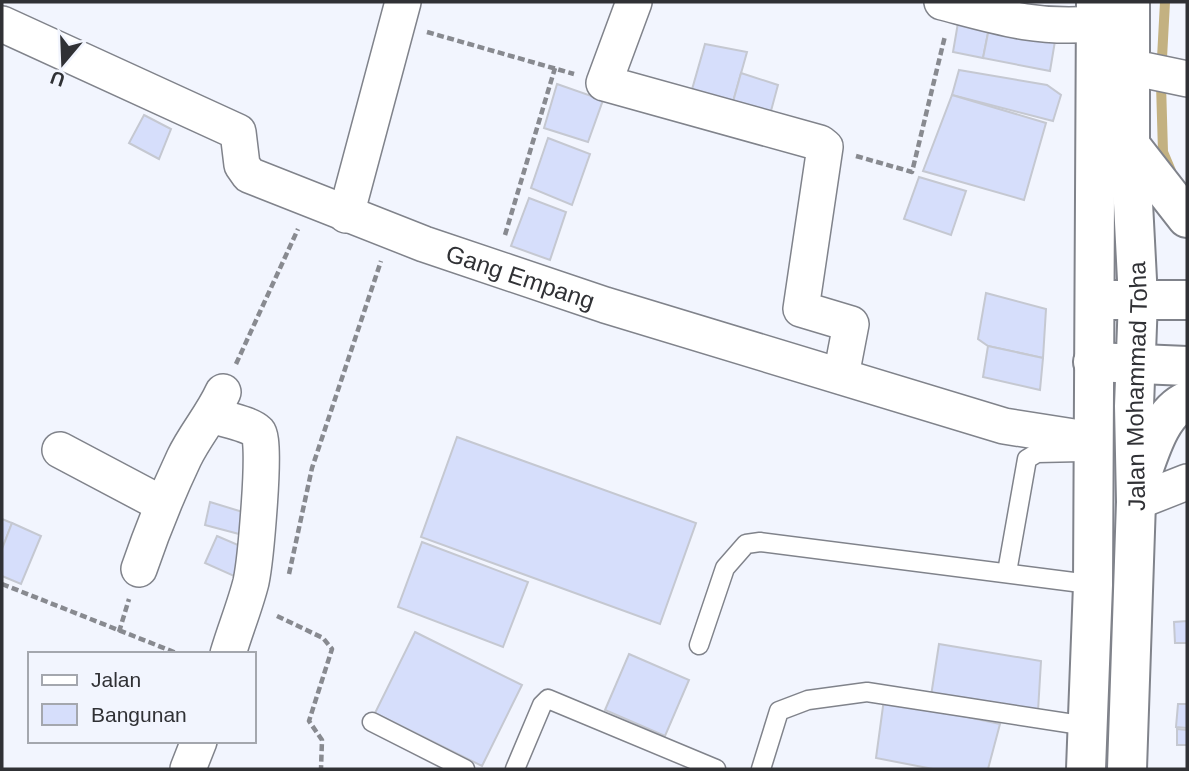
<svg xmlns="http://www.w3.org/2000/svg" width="1189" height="771" viewBox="0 0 1189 771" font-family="Arial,sans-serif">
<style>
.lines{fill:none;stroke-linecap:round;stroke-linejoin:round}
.stream{stroke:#c3b181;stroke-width:10}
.building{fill:#d6defb;stroke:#c5c8d1;stroke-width:2}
.lane-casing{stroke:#80838b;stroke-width:21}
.street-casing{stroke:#80838b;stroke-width:38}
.primary-casing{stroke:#80838b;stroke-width:42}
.highway-casing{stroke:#80838b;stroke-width:42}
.path{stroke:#888a90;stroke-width:4.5;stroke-dasharray:7 3.5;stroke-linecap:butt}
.lane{stroke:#fff;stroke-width:18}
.street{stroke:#fff;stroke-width:35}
.primary{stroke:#fff;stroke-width:38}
.highway{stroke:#fff;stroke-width:38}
.labels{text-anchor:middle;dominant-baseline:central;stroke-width:7;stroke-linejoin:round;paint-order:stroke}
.street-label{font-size:24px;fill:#303135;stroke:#f2f5fe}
</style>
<rect width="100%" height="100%" fill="#f2f5fe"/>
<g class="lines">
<!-- stream -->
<g class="stream">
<path d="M1162,58L1165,2"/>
<path d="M1161,84L1163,152L1171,171"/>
</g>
</g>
<!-- building -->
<g class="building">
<path d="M959,17L990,23L983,58L953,52Z"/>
<path d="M990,23L1056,35L1050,71L983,58Z"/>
<path d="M705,44L747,52L731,109L691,93Z"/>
<path d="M959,70L1047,85L1061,95L1053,121L952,95Z"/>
<path d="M741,73L778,85L768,122L731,109Z"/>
<path d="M557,84L603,100L588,142L544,128Z"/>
<path d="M952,95L1046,123L1024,200L923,171Z"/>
<path d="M144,115L171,129L159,159L129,143Z"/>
<path d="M548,138L590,154L572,205L531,188Z"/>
<path d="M919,177L966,191L951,235L904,219Z"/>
<path d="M529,198L566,212L550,260L511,246Z"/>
<path d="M986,293L1046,309L1043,358L988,346L978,339Z"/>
<path d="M988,346L1043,358L1040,390L983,377Z"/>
<path d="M457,437L696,523L660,624L421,537Z"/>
<path d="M210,502L246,513L239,534L205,525Z"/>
<path d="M2,519L12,523L2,549Z"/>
<path d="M12,523L41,536L21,584L2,576V549Z"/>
<path d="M217,536L245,548L234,576L205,563Z"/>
<path d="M422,542L528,582L503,647L398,607Z"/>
<path d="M1187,621V643H1175L1174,622Z"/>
<path d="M415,632L522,685L482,766L375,713Z"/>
<path d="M939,644L1041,661L1038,711L931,696Z"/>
<path d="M629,654L689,680L665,736L605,710Z"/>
<path d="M884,699L1000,724L988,769H933L876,758Z"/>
<path d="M1178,704H1187V728L1176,727Z"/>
<path d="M1177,729L1187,730V745H1177Z"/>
</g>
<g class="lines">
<!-- lane casing -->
<g class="lane-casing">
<g id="lane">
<path d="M1007,572L1027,459L1037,453L1082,452"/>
<path d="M699,645L725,568L746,544L760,542L1097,585"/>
<path d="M372,722L465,769"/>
<path d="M515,769L542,705L548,699L716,769"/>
<path d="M761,769L779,711L808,700L867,692L1087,726"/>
</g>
</g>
<!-- street casing -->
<g class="street-casing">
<g id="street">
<path d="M634,2L604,83L820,143L825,147L801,309L851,324L841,376"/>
<path d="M942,2C999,17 1035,29 1095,24"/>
<path id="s1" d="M2,24L238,132L242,165L249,175L424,244L605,305L1004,426L1093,440"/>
<path d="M1130,67L1187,79"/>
<path d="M346,215L403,2"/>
<path d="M212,415C225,420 248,423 258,432C267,442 255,563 251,582C245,606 235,630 228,654"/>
<path d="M60,450L162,504"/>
<path d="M1136,502L1187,482"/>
<path d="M139,569C152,531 167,494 184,458C195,435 212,416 223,392"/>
<path d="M188,769L199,741"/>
</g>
</g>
<!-- primary casing -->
<g class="primary-casing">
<g id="primary">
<path d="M1086,769L1093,585L1096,2"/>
<path id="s2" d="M1127,769L1136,502L1134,406L1138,299L1130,145V2"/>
</g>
</g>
<!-- highway casing -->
<g class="highway-casing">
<g id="highway">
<path d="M1130,145L1187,218"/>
<path d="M1095,300H1187"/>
<path d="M1093,362L1187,366"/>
<path d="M1136,490C1148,461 1157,414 1187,401"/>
</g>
</g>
<!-- path -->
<g class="path">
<path d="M427,32L574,74"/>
<path d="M856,156L912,172L945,36"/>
<path d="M505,235L555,68"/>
<path d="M236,364L298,229"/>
<path d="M289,574L312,468L381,261"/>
<path d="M2,584L179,654"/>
<path d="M277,616L323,638L332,649L309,721L322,740L321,769"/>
<path d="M119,632L129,599"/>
</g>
<!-- lane -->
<use href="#lane" class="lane"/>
<!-- street -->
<use href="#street" class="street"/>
<!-- primary -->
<use href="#primary" class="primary"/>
<!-- highway -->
<use href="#highway" class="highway"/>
</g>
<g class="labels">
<!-- street labels -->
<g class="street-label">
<text stroke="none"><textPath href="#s1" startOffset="595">Gang Empang</textPath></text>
<text stroke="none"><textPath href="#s2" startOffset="383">Jalan Mohammad Toha</textPath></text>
</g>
</g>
<!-- border -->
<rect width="1189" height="771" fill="none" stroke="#303135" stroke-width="7"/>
<!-- legend -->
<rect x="28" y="652" width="228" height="91" fill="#f2f5fe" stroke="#a4a7ae" stroke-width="2"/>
<rect x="42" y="675" width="35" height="10" fill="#ffffff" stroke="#a4a7ae" stroke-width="2"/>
<text x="91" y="687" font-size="21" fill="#303135">Jalan</text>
<rect x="42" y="704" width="35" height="21" fill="#d6defb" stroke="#a4a7ae" stroke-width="2"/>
<text x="91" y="722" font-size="21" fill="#303135">Bangunan</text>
<!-- north arrow -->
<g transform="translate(63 63) rotate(199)" stroke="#f2f5fe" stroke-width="5" paint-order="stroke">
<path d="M0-5L12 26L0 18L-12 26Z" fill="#303135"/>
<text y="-10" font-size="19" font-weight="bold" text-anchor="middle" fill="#303135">U</text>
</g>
</svg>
